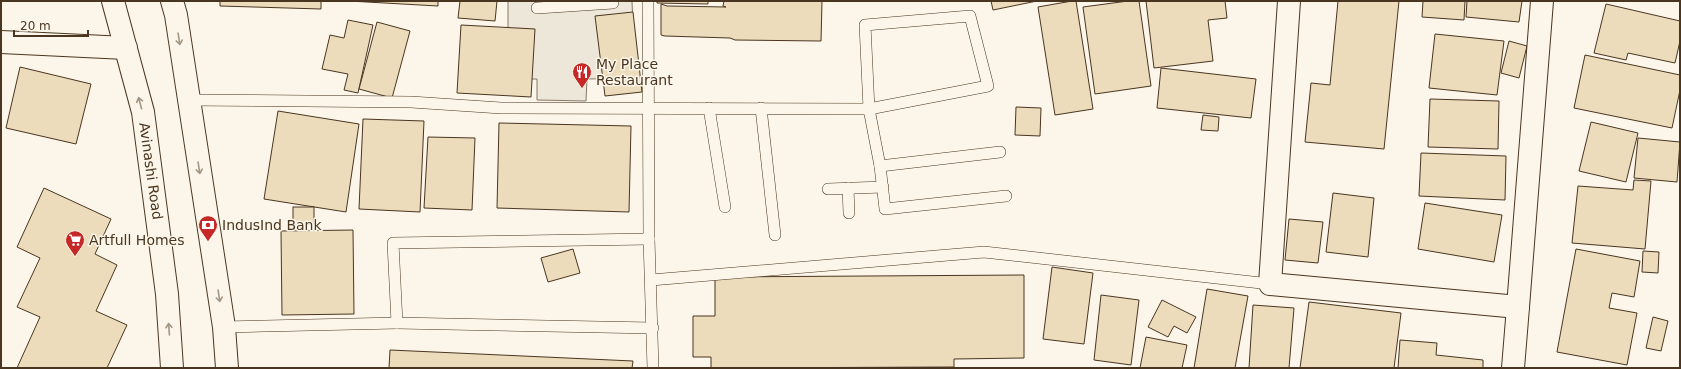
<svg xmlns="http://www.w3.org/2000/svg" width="1681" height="369" viewBox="0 0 1681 369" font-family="'DejaVu Sans',sans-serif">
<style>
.parking{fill:#ede7d9;stroke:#887966}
.building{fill:#ecdcbc;stroke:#4a3520}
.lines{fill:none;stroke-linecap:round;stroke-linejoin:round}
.lane-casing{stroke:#4a3520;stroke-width:12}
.street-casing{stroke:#4a3520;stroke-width:24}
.primary-casing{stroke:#4a3520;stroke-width:24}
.lane{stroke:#fbf6e9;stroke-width:11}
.street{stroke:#fbf6e9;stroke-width:22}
.primary{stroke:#fbf6e9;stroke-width:22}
.oneway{stroke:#a29684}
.labels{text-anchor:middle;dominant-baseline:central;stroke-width:3;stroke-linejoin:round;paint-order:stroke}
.poi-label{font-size:14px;fill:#4a3520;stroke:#fbf6e9;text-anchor:start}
.street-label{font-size:14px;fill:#4a3520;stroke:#fbf6e9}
</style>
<rect width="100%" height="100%" fill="#fbf6e9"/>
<!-- parking -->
<path class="parking" d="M508,1H632L635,78L587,79L586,101L537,100V79H508Z"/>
<!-- building -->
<g class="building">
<path d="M220,1H321V9L220,6Z"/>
<path d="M349,1H438V6Z"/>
<path d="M460,1H497L495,21L458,18Z"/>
<path d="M657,1H708V4L657,3Z"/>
<path d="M724,1H822L821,41L735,40L730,38L665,36L661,35V4L667,6L726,7L723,6Z"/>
<path d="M991,1H1037L993,10Z"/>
<path d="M1072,1H1076L1093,109L1055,115L1038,7Z"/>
<path d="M1128,1H1139L1151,86L1095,94L1083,7Z"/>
<path d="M1146,1H1225L1227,18L1208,20L1213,61L1154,68Z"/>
<path d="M1338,1H1399L1384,149L1305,142L1311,83L1330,85Z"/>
<path d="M1423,1H1465L1464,20L1422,17Z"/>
<path d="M1467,1H1522L1519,22L1466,17Z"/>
<path d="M1606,4L1680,21V41L1675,63L1628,53L1626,60L1594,53Z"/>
<path d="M633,12L642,92L605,96L595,16Z"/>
<path d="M348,20L373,25L358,93L344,90L348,74L322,69L330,35L344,38Z"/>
<path d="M377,22L410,31L392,98L359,89Z"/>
<path d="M461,25L535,29L531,97L457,93Z"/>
<path d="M1435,34L1504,41L1497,95L1429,88Z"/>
<path d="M1509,41L1527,46L1519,78L1501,73Z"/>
<path d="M1585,55L1680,75V90L1672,128L1574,108Z"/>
<path d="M20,67L91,84L76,144L6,128Z"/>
<path d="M1161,68L1256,79L1251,118L1157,108Z"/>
<path d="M1430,99L1499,101L1498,149L1428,147Z"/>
<path d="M1016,107L1041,108L1040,136L1015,135Z"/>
<path d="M278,111L359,124L346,212L264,199Z"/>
<path d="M1203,115L1219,117L1218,131L1201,130Z"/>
<path d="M363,119L424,121L420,212L359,209Z"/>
<path d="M1591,122L1638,133L1626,182L1579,171Z"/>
<path d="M499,123L631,126L629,212L497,208Z"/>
<path d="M428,137L475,138L472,210L424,208Z"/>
<path d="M1638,138L1680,142L1677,182L1634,178Z"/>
<path d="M1421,153L1506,156L1505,200L1419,196Z"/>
<path d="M1634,180L1651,181L1645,249L1572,243L1578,186L1633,190Z"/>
<path d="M44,188L111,219L95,254L117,265L96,311L127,325L107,368H17L40,317L17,307L40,258L17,247Z"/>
<path d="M1333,193L1374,198L1368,257L1326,252Z"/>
<path d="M1425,203L1502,215L1494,262L1418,249Z"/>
<rect x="293" y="207" width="21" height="17"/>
<path d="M1289,219L1323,222L1318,263L1285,260Z"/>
<path d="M353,230L354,314L282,315L281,231Z"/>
<path d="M573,249L580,273L548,282L541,258Z"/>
<path d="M1576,249L1640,261L1634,297L1612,293L1609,308L1637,313L1627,365L1557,352Z"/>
<path d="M1643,251L1659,252L1658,273L1642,272Z"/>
<path d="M1052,267L1093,273L1084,344L1043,339Z"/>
<path d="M1024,275V358L954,359V367L711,368V357H693V316H715V277Z"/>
<path d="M1207,289L1248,296L1235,368H1194Z"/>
<path d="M1101,295L1139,300L1131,365L1094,360Z"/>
<path d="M1162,300L1196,317L1187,333L1174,326L1168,337L1148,327Z"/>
<path d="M1309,302L1401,313L1394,368H1300Z"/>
<path d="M1253,305L1294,308L1289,368H1249Z"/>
<path d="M1653,317L1668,321L1661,351L1646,348Z"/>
<path d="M1146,337L1187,345L1182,368H1140Z"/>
<path d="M1400,340L1437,343L1436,355L1483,360V368H1398Z"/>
<path d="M390,350L633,361L632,368H389Z"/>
</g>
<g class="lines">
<!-- lane casing -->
<g class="lane-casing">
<g id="lane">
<path d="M648,1L649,239L653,368"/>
<path d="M537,8L613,3V1"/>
<path d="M189,100L411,102L501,108L869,109L865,25L970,16L988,86L869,109L880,166L1000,152"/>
<path d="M709,108L725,207"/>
<path d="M761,108L775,235"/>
<path d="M880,166L885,209L1006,196"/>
<path d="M848,188L849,213"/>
<path d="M828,189L883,187"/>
<path d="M649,239L393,243L397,323L653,328"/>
<path d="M651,280L984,252L1270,284"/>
<path d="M224,327L397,323"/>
</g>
</g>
<!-- street casing -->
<g class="street-casing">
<g id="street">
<path d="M1289,1L1270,284L1518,307L1542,1"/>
<path d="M1,42L126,48"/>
<path d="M1513,368L1518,307"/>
</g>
</g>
<!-- primary casing -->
<g class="primary-casing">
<g id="primary">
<path d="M113,1L143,112L167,294L172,368"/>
<path d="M172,1L176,15L224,327L227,368"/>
</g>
</g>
<!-- lane -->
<use href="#lane" class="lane"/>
<!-- street -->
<use href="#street" class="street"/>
<!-- primary -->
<use href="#primary" class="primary"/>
</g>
<!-- one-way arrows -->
<defs><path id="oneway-shaft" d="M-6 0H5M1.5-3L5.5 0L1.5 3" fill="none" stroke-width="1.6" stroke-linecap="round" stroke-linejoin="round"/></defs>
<g class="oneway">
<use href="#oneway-shaft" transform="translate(179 39) rotate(81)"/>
<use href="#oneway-shaft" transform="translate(140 103) rotate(-105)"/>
<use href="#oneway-shaft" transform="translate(199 168) rotate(81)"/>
<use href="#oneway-shaft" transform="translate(219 296) rotate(81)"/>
<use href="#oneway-shaft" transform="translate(169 329) rotate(-94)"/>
</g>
<!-- icons -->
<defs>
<g id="restaurant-pin" transform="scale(1)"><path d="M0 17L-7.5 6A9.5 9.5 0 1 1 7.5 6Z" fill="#c62828" stroke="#fbf6e9"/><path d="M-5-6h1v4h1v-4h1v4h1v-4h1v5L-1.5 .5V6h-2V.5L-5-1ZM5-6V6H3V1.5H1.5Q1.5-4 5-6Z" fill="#fff"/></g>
<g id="bank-pin" transform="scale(1)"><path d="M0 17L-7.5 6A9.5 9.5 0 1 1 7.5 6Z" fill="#c62828" stroke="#fbf6e9"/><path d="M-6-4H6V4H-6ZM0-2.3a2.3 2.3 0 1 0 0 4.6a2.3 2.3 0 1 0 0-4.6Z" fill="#fff"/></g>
<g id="supermarket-pin" transform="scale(1)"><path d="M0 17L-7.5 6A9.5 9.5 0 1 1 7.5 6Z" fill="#c62828" stroke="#fbf6e9"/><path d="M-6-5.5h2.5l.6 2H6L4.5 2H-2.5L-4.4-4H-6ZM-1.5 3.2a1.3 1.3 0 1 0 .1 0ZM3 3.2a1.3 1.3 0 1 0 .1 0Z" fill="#fff"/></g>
</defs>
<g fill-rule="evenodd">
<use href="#restaurant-pin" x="582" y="72"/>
<use href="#bank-pin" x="208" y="225"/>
<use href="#supermarket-pin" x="75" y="240"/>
</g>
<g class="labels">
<!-- poi labels -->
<g class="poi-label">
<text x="596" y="64">My Place<tspan x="596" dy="16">Restaurant</tspan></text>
<text x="222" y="225">IndusInd Bank</text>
<text x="89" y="240">Artfull Homes</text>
</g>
<!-- street labels -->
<g class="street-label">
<text transform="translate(151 171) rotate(82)">Avinashi Road</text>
</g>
</g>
<!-- border -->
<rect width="1681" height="369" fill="none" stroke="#4a3520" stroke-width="4"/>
<!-- scale -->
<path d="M14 30v6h74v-6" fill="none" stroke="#4a3520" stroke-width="2"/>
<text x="20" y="30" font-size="12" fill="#4a3520" stroke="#fbf6e9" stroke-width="3" paint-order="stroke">20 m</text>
</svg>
